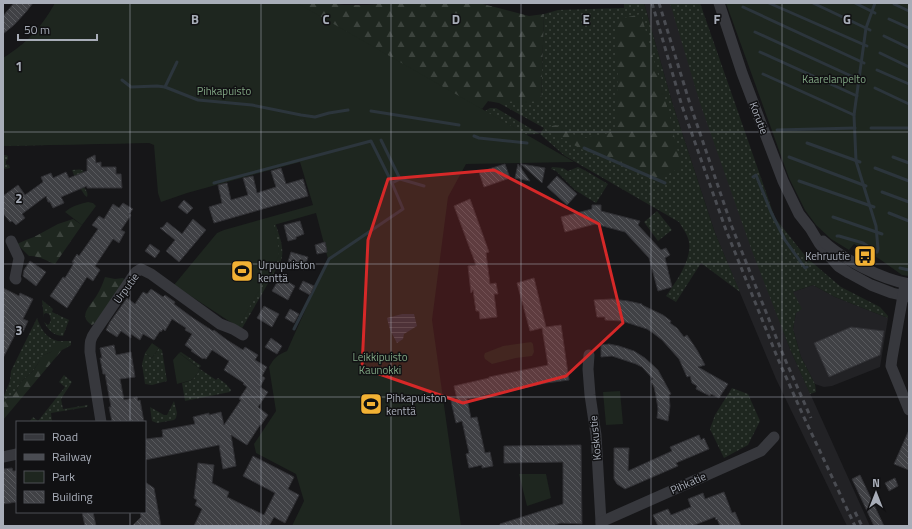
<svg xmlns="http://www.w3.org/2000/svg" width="912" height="529" viewBox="0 0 912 529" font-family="'Titillium Web',sans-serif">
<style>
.built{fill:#222225}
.grass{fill:url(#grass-dots)}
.forest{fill:url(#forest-firs)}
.park{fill:#1e261f}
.water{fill:url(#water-rules)}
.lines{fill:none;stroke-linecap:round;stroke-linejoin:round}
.stream{stroke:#2c353c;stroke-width:3}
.building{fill:url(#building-back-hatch);stroke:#303034}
.minor{stroke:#37383d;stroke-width:11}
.rail{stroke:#4a4c52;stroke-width:3;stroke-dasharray:5 4;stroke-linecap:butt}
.marked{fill:#d62828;fill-opacity:0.2;stroke:#d62828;stroke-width:3;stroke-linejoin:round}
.grid{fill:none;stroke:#a8adb8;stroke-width:1;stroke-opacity:0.55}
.labels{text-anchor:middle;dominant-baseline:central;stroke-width:3;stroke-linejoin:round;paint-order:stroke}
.park-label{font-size:11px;fill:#7fa381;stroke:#111113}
.street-label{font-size:11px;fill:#a8adb8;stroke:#111113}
.poi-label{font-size:11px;fill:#a8adb8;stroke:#111113;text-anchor:start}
.grid-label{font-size:13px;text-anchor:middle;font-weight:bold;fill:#a8adb8;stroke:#111113;stroke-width:3;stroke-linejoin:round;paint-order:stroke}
</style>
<defs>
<pattern id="grass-dots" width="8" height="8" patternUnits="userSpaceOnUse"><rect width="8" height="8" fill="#1e261f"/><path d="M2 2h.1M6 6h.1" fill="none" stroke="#3c433d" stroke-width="1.8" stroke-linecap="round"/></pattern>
<pattern id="forest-firs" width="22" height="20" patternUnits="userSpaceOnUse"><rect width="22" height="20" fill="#1e261f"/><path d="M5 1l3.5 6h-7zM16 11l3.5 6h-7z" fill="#3c433d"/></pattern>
<pattern id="water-rules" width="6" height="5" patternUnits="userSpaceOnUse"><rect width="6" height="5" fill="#2c353c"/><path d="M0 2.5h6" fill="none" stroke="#485056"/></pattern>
<pattern id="building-back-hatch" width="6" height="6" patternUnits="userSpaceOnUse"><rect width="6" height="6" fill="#404145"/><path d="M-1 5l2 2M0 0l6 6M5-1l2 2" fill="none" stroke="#595a5e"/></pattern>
</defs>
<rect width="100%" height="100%" fill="#161618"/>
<!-- built -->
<g class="built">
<path d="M644,3H674L741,217L790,349L870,526H847L776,379L715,233L672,102Z"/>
<path d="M813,285L835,297L888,318L880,367L832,386L824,387L815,384L801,357L793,329L796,313L793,292Z"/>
</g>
<!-- grass -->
<g class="grass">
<path d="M624,3H644L672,102L715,233L740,292L701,263L676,302L666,296C676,282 692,260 689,242C688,235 683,229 679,222L565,156L540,134L3,146V89L454,106L473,103L485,111L490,108H496L540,134L544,128L499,103L541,102L544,14L558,10L624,8Z"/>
<path d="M670,3H700L775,218L807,258L841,287L880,307L888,316V318L835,297L813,285L793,292L802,309L796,313L793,329L801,357L815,384L816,392L810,394L790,349L752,251L700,103Z"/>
<path d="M3,155H6L8,156V159L6,161V164L9,165L10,168L5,169L3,167Z"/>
<path d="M552,167L563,168L568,171L578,167L586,171L608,184L596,203L575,190L556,171L551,169Z"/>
<path d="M72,170C77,170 81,168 84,172C84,176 83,180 83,184C84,190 89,191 87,197C83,195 83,190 79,188Z"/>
<path d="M657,211L672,230L658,241L644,222Z"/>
<path d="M275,222C279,236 285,247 281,261L241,330L236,327L252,239Z"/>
<path d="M42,300L53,309L52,312L69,320L63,336C53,335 49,331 44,322L48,325C52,322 51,318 49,314L46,313L44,314V318Z"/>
<path d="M37,318C40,327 46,339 58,341C62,341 66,341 71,341V345L68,347V344L42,356L39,362L33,371L21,382L15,393L3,401V398L10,381L11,371Z"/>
<path d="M159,348L162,350L167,381L152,385L145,384L142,364L145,353L152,358Z"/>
<path d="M181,352L200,365L201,366L199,368L179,353Z"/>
<path d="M200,369L216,380L218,378L226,384L231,390L230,392L185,401L182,383C194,380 194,379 200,369Z"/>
<path d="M64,375L72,382L61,399L63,409L88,405L87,407L51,413L52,421L51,422H29L33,417L38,421L65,387L59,382Z"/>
<path d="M732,388L748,394L760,421L748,445L724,458L710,429L715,415Z"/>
<path d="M174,401L177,413L176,418L174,420L157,423L152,421L150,407L164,415H167Z"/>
</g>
<!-- forest -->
<g class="forest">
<path d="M108,3H326L344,5H367L391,3H479L529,16L544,14L541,103H499L488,101L482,109L473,104L454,106Z"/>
<path d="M641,14L671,121L681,167L658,180L581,149L544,128L556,125L572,134L585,138L609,133L616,127L618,69L615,56V20Z"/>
<path d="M73,219L82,225L55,264C47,261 38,255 29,256L17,244L26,240L34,237L58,224Z"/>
<path d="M105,277L115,279L123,278L125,280L95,323L92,325C77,316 91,305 97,295C100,290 103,283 105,277Z"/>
<path d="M61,342H64L68,344V347L62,350L3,420V401L15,393L21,382L33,371L39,362L41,356L51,352L57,344Z"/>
</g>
<!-- park -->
<g class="park">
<path d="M55,3H297L574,162L466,164L448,197L432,320L461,526H292L304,501L296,474L256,453L254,444L276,411L269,367C274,358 277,355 287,351L328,259L316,213L274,225L278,244L279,256L238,327L174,285L217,233L224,230L313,205L300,162L187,193L161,202L158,193L154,145L149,143L3,146V58C27,43 41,28 55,3Z"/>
<path d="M726,3H909V276L902,275L881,260L854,244L849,250L831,239L816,225L805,210L789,178Z"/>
<path d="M88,202L93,203L96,206L82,225L65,212C71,206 80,204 88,202Z"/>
<path d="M531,342L533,344L534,352L532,356L516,358L492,364L485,359L484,356L485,353L503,346Z"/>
<path d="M152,343L159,348L152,358L145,353Z"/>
<path d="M179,353L200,369C193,382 191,380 177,384L173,360Z"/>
<path d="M620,391L623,424L606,425L603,392Z"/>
<path d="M519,474H546L551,498L527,506Z"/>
</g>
<!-- water -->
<path class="water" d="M402,314H414L417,326L404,334L403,339L397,343L390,330L387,318Z"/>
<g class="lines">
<!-- stream -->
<g class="stream">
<path d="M769,3L867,46"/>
<path d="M813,3L870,30"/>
<path d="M855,3L875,13"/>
<path d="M875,3L866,28L854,115L856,161L876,226L878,249L877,252"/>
<path d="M894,4L909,11"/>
<path d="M743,7L864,63"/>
<path d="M889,19L909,28"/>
<path d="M755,32L862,81"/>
<path d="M884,36L909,48"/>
<path d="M760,52L857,96"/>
<path d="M880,53L909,67"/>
<path d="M877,70L909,84"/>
<path d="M763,74L854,115"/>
<path d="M122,80L131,87L157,86L165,87L198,100L252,105L301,115L315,117L329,113L348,110"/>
<path d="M165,87L177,62"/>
<path d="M875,88L909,104"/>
<path d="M371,111L459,125"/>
<path d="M871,128H909"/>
<path d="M777,130L855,128"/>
<path d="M474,136L479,138L527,143"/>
<path d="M381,140L400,179"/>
<path d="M807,143L860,162"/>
<path d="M584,148L665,183"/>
<path d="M789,157L866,186"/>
<path d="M893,157L909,163"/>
<path d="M875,168L909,181"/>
<path d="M753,177L756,175L771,212L785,240L805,268L807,267"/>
<path d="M799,181L874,207"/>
<path d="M214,183L371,141L392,183L400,179L424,186"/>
<path d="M882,192L909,202"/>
<path d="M889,213L909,221"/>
<path d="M833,217L882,234"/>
<path d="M837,236H839L863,243L877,252"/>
<path d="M900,268L909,270"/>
<path d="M294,329L329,259L403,209L392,183"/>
</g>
</g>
<!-- building -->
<g class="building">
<path d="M14,3H33L26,12L14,25L3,34V16Z"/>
<path d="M95,155L96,163L101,162V167H116V174H121L122,188H87V186L61,197L64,203L53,208L50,202H48L46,196L22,214L25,218L16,225L12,221L10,222L3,213V196L18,185L25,195L43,182L41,177L51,173L53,178L66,172L69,178L87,171V159Z"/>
<path d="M505,164L510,178L484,187L479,172Z"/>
<path d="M518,164L530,181L515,178Z"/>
<path d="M521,164L545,168L542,183Z"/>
<path d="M281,168L286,184L303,179L308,196L214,223L209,207L222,203L218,185L227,183L231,200L248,195L243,178L253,176L257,193L276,187L271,171Z"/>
<path d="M557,176L577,194L567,205L547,187Z"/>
<path d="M470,199L489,252L486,253L490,284L496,283L498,294H494L497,317L480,319L479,311H476L473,290L471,293L468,266L476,265L454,206Z"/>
<path d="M184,200L193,208L187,214L178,207Z"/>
<path d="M123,203L133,209L129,214L131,215L121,230L125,232L119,243L113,239L95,266L100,270L93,281L87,277L67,308L50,296L63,277L65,278L74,263L72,262L77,254L79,256L98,229L92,225L99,216L104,219L113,204L119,208Z"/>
<path d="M592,205H601V211L640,221L638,225L661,250L666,248L670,255L665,258L672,287L658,291L649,258L625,232L595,224L565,232L561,217L592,209Z"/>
<path d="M193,219L206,230L179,262L166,251L175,240L160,228L163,227L167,222L182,234Z"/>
<path d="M300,221L304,234L296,237V239L288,241L284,225Z"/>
<path d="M325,242L327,252L317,254L315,245Z"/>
<path d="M150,244L160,251L155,258L145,251Z"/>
<path d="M291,252L308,257L304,270L287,265Z"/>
<path d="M30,261L46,272L36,286L23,276L24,270Z"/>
<path d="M280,277L295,286L288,300L272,291Z"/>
<path d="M534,278L546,327L561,325L569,380L546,383L492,395V394L467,399L471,418L477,417L485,453L490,452L493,466L482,468V465L469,468L466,454L469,453L462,421L456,423L451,401L457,399L454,386L489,378V377L548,365L542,328L530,331L517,283Z"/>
<path d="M303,281L314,286L310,295L299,289Z"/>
<path d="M3,288L19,296L20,293L33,299L23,319L28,321L23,332L18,329L3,358Z"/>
<path d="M151,289L163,297L165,295L175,302L174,304L193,318L213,331L214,330L227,340L243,350L245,347L258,355L255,360L267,367L262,376L265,378L260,387L268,392L258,407L268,415L261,425H260L247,445L231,435L236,466L223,469L219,445L145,460V439L163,437L162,430L195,424L193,417L209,413V415L221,412L224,425L241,400L239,399L247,387L243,384L244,383L224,370L229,361L212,350L206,359L204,358L203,359L191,351L192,350L185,345L192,334L185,330L186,328L172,319L165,331L163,329L161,332L160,331L154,340L143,334L140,340L131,334V338L121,331L117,337L106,330L110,322L127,298L135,304L143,292L147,294Z"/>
<path d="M612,299L628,301L642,304V305L663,315L671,321L670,323L677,328L684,337L687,335L697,350L705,365L698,367L728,384L719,398L711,394L710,396L696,389L697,386L692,383L690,376L687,377L679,359L662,340L653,333L647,329L622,321L605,320V317H597L594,300Z"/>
<path d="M264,306L279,314L272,327L257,318Z"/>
<path d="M290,309L299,314L294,323L285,318Z"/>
<path d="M851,327L884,331L880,355L829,377L814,343Z"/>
<path d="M271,338L282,346L277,354L265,347Z"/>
<path d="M609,344L619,346L634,351L645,358L658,370L671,394L669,395L670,406L668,421L657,418L658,409L656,396L654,387L651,381L653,379L642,367L636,364L612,356L601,357V345Z"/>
<path d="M114,345L116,355L131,352L135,377L120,379L124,400L137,397L138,401L140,400L144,422H112L109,407H111L105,374H103L100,358H102L100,348Z"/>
<path d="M909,430V470L894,464Z"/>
<path d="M699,435L701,440L704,438L709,449L676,463L678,466L625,489L617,484L614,479V448H629L628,471L672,451L670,447Z"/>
<path d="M581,445L582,524L561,523L552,526H500V524L563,504V462L504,463V446Z"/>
<path d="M253,456L294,477L288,489L299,495L285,523L274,517L269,526H194L202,509L195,505L197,500L194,498L198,463L214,465L212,483L229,492L227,497L264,515L275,493L243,476Z"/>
<path d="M12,468L13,471H17V502L3,504V469Z"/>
<path d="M860,475L884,526H874L852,479Z"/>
<path d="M895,478L898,486L889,491L885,483Z"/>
<path d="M145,482L154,488L161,526H132L141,517L140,512H145Z"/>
<path d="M724,492L732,513L735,512L741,526H720L717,519L716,520L715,517L692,526H658L653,515L668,509L671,515L691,507L688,499L703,493L705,499Z"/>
<path d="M82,512H93L96,526H85Z"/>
</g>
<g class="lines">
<!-- minor -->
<g class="minor">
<path d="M719,3L742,73L783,181L799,214L810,228L819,243L831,258L838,266L849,273L871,285L892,293L909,297"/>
<path d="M11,241L19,258L15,278L16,279"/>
<path d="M823,241C844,260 881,279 909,284"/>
<path d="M905,284L892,358L891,366L909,410"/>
<path d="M589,355L588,369L590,395L596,435L601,522"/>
<path d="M101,422L90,352C90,342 90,339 95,332L131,279L136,272L141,269L151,274L220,324L233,329L243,335"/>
<path d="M3,457L17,454"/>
<path d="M601,526V522L761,451L774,437"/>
</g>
<!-- rail -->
<g class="rail">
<path d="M652,3L682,106L726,230L778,359L802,413L855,526"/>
<path d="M659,3L690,104L732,227L784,357L811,418"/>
<path d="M855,512L862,526"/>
</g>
</g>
<!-- marked area -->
<path class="marked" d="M494,170L599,224L623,323L566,376L463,403L362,368L368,240L388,179Z"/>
<!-- grid -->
<path class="grid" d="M130,3V422M261,3V526M391,3V526M521,3V526M651,3V526M782,3V526M3,132H909M3,264H909M3,397H909M130,512V526"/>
<!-- icons -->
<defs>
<g id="bus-square" transform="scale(1.15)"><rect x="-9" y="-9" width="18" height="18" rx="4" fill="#f2b134" stroke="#111113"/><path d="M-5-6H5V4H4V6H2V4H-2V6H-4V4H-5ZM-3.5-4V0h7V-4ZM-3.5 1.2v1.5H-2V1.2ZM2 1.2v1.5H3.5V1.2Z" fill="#111"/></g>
<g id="stadium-square" transform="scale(1.15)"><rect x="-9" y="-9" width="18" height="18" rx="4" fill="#f2b134" stroke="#111113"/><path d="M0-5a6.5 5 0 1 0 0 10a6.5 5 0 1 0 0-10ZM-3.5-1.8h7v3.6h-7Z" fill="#111"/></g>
</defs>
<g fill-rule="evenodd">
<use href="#bus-square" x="865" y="256"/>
<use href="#stadium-square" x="242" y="271"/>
<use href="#stadium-square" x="371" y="404"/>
</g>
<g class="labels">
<!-- park labels -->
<g class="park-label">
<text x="834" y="79">Kaarelanpelto</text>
<text x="224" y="91">Pihkapuisto</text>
<text x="380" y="357">Leikkipuisto<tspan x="380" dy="13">Kaunokki</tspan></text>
</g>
<!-- street labels -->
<g class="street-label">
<text transform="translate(759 118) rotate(69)">Korutie</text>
<text transform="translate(126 288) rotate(-54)">Urputie</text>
<text transform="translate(595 438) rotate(-95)">Koskustie</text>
<text transform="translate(688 483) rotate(-24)">Pihkatie</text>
</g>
<!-- poi labels -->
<g class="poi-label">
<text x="850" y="256" text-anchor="end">Kehruutie</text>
<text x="258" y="265">Urpupuiston<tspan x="258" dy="13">kenttä</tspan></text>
<text x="386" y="398">Pihkapuiston<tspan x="386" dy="13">kenttä</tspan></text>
</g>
</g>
<g class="grid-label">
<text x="195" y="24">B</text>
<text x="326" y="24">C</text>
<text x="456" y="24">D</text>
<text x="586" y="24">E</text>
<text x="717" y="24">F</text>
<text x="847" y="24">G</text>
<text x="19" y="71">1</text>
<text x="19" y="203">2</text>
<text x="19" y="335">3</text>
</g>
<!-- border -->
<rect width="912" height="529" fill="none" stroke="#a8adb8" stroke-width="8"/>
<!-- legend -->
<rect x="16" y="421" width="130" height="92" fill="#111113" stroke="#4d4f55"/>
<rect x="24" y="434" width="20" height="6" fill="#37383d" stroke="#4d4f55"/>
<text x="52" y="441" font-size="12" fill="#a8adb8">Road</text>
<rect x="24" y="454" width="20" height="6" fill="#4a4c52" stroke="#4d4f55"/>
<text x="52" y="461" font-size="12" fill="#a8adb8">Railway</text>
<rect x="24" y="471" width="20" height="12" fill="#1e261f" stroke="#4d4f55"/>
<text x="52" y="481" font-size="12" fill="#a8adb8">Park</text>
<rect x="24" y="491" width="20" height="12" fill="url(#building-back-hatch)" stroke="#4d4f55"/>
<text x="52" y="501" font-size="12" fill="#a8adb8">Building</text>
<!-- north arrow -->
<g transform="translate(876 493)" stroke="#111113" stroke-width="3" paint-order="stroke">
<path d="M0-3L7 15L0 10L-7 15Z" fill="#a8adb8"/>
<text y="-6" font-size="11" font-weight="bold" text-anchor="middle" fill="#a8adb8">N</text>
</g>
<!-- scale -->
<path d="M18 34v6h79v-6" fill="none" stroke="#a8adb8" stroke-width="2"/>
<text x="24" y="34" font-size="12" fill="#a8adb8" stroke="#111113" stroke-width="3" paint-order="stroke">50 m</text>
</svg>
